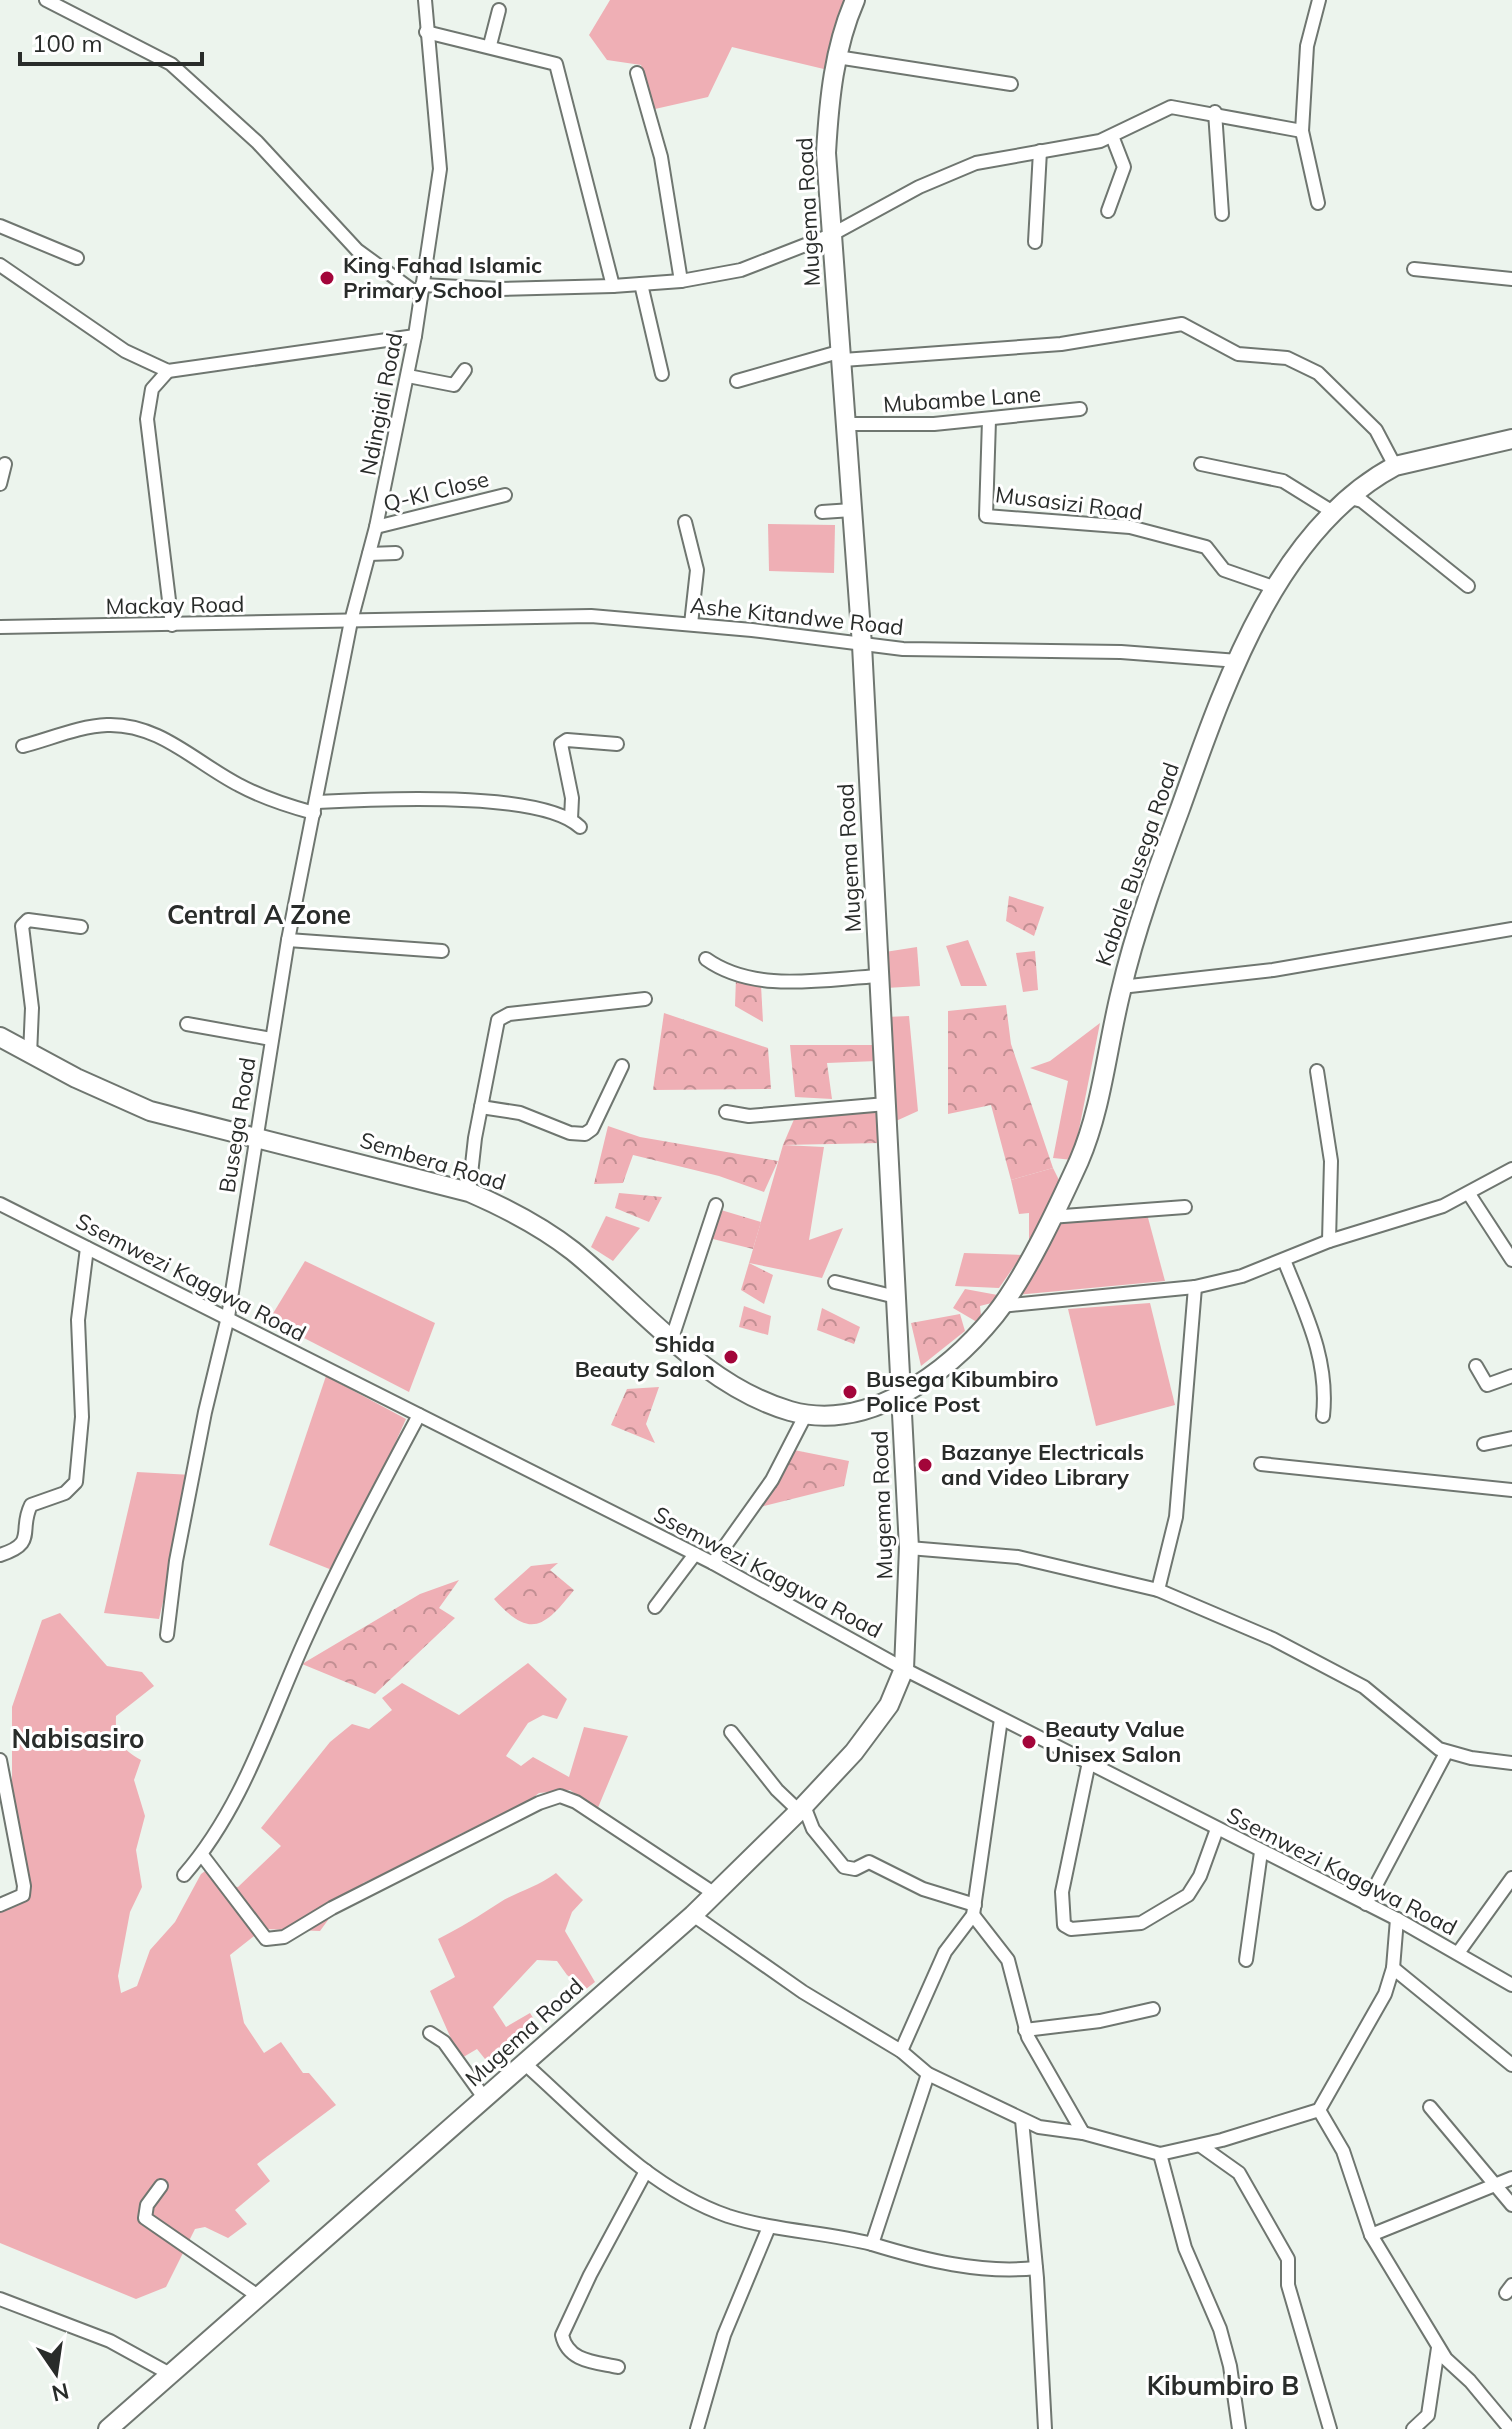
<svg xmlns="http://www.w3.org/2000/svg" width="1512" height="2429" viewBox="0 0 1512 2429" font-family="Mulish,sans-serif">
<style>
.green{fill:#efafb5}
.forest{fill:url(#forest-crowns)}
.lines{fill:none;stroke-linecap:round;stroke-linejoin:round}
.street-casing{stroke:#6f7670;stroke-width:16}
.secondary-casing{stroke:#6f7670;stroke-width:22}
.street{stroke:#fff;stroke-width:12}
.secondary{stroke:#fff;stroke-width:18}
.poi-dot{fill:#a3053a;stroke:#fff;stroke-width:3}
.labels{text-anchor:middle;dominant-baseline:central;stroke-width:6;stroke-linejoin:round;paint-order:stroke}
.street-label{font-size:22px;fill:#292c2a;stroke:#fff}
.poi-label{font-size:22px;font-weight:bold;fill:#292c2a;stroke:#fff;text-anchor:start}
.quarter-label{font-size:26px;font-weight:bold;fill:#292c2a;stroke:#fff}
</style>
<defs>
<pattern id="forest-crowns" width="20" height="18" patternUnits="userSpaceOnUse" patternTransform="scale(2)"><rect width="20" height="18" fill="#efafb5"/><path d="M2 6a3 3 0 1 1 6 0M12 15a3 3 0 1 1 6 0" fill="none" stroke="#c28f93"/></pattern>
</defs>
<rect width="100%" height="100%" fill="#ecf4ed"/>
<!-- green -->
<g class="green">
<path d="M610,0H848L828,70L732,47L708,97L655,109L641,65L607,60L589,35Z"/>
<path d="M768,524L835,525L834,573L769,571Z"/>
<path d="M968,940L987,986H961L946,946Z"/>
<path d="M917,947L920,986L886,988L885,952Z"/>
<path d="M909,1016L918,1111L896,1121L886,1017Z"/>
<path d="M1100,1023L1073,1160L1053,1158L1068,1081L1030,1068L1050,1061Z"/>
<path d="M783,1145L824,1147L809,1240L843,1228L822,1278L749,1263Z"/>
<path d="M1053,1168L1061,1184L1029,1244V1213L1019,1214L1011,1180Z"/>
<path d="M1147,1214L1165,1281L1015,1295L1060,1220Z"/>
<path d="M606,1216L640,1228L613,1261L591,1247Z"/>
<path d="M964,1253L1022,1255L999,1288L955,1286Z"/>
<path d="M305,1261L435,1323L409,1392L269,1320Z"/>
<path d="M1150,1303L1175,1405L1096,1426L1068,1309Z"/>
<path d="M326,1376L406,1419L337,1572L269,1545Z"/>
<path d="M137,1472L192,1475L159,1619L104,1613Z"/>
<path d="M60,1613L107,1666L142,1672L154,1686L116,1716C115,1739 120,1748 141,1760L134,1780L145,1816L136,1850L142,1887L130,1912L118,1976L121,1993L137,1986L150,1950L175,1922L201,1874L208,1869L223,1885L238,1887L281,1846L261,1828L330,1742L352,1724L369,1729L392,1710L382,1698L402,1683L459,1715L528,1663L567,1699L557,1719L543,1715L528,1723L506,1756L521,1766L533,1757L569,1777L584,1727L628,1736L597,1810L570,1790L539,1793L514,1812L460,1834L421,1858L363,1883L357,1895L324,1904L328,1920L320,1931L263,1929L230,1955L244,2023L264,2053L281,2042L303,2073H309L336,2105L257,2164L270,2181L235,2210L247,2224L228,2238L205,2227L195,2229L166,2287L136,2299L0,2243V1904L19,1897L12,1824V1707L42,1620Z"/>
<path d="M556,1873L583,1900L572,1912L565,1931L595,1982L586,1989L567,1975L557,1961L537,1960L493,2007L506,2027L530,2013L540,2029L493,2069L477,2049L460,2059L430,1991L455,1977L438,1939C460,1928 479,1916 499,1903C518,1891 536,1888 556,1873Z"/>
</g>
<!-- forest -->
<g class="forest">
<path d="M1009,896L1044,907L1034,936L1006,921Z"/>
<path d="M1035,951L1038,990L1023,992L1016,953Z"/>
<path d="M736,978L761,985L763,1022L735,1006Z"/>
<path d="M1006,1005L1011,1044L1053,1168L1011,1180L991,1105L948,1114V1011Z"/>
<path d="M664,1013L768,1048L771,1089L653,1090Z"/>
<path d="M790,1045H876L877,1061L827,1063L832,1099L795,1097Z"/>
<path d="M886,1110L880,1143L783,1145L795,1117Z"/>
<path d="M608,1126L640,1137L778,1161L764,1192L719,1176L633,1155L623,1183L594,1184Z"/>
<path d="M619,1193L662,1197L649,1222L615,1208Z"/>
<path d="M721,1210L761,1222L753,1249L709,1238Z"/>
<path d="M749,1263L773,1275L764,1304L741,1290Z"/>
<path d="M965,1289L1003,1296L999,1301L980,1306L982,1325L953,1308Z"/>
<path d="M744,1306L771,1316L768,1335L739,1327Z"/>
<path d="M822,1308L860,1327L854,1344L817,1330Z"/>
<path d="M960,1314L965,1331L921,1366L911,1323Z"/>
<path d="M659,1387L646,1424L655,1443L611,1425L627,1389Z"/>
<path d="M794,1450L849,1461L844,1486L760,1507Z"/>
<path d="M558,1563L550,1570L574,1590C544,1628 530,1639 494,1599L531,1566Z"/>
<path d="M459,1580L439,1608L455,1618L375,1694L302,1664L420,1594Z"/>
</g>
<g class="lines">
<!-- street casing -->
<g class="street-casing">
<g id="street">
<path d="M46,0L171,64L257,142L357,250L420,296"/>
<path d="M426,32L556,64L613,286"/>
<path d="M490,45L499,10"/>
<path d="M837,57L1011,84"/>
<path d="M637,73L661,157L681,281"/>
<path d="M1215,112L1222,214"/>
<path d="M1318,203L1302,131L1307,46L1319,0"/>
<path d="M1108,211L1124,167L1112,136"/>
<path d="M0,226L77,258"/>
<path d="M1035,242L1040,151"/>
<path d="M0,265L125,351L168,371L415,336"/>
<path d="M1414,269L1512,279"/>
<path d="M641,284L662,374"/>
<path d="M422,285L500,289L613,286L681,281L741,270L831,235L919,187L976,163L1100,141L1171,107L1302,131"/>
<path d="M843,360L1061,344L1182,324L1238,354L1287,358L1318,373L1376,430L1395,466"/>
<path d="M168,371L152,389L147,419L172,625"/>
<path d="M408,376L454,385L465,370"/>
<path d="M737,381L842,351"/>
<path d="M989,420L986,516L1130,527L1206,547L1224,570L1276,588"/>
<path d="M846,424H934L1080,409"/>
<path d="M1201,464L1283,481L1333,512"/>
<path d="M0,484L5,464"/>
<path d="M1347,497L1362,501L1468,586"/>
<path d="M822,512L852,510"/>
<path d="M685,522L697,570L691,624"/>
<path d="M376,527L505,495"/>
<path d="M369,554L396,553"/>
<path d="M0,627L591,616L752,630L903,649L1121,652L1238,661"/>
<path d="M23,746C50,739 80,726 107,725C159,723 196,763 239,785C263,798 288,806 314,813"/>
<path d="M317,802C372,799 541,790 580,827"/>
<path d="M571,819L572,798L561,744L567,740L617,744"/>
<path d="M288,940L442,951"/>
<path d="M706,959C755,994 823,979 879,976"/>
<path d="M1121,987L1273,970L1512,929"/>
<path d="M187,1024L271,1039"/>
<path d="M30,1055L32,1008L22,926L28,920L81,927"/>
<path d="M1317,1071L1331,1161L1329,1241"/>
<path d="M481,1107L520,1113L570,1133L585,1134L592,1129L622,1066"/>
<path d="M726,1112L749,1116L886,1104"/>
<path d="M469,1192L475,1138L498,1020L509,1014L645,999"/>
<path d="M1469,1194L1512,1260"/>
<path d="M0,1204L713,1563L904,1669L1397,1919L1512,1985"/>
<path d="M1050,1217L1185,1207"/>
<path d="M1284,1260C1305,1313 1329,1358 1323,1416"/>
<path d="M835,1282L896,1297"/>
<path d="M1001,1306L1195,1287L1242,1276L1329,1241L1443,1206L1512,1169"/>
<path d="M672,1338L716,1205"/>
<path d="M1476,1366L1487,1385L1512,1376"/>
<path d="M1484,1444L1512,1438"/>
<path d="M1261,1464L1512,1490"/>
<path d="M909,1548L1018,1557L1158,1590L1273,1639L1364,1687L1439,1749L1471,1758L1512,1763"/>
<path d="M0,1555C38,1543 18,1531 31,1505L65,1493L76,1482L82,1417L78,1320L87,1248"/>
<path d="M713,1563L772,1480L806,1414"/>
<path d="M1158,1590L1176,1517L1195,1287"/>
<path d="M655,1607L695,1554"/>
<path d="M167,1635L176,1561L205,1412L228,1317L288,940L351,621L376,527L415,336L440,169L425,0"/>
<path d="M731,1732L777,1790L799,1811"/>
<path d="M0,1760L24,1886L23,1895L0,1905"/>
<path d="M1089,1762L1062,1892L1064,1925L1071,1929L1141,1923L1188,1895L1200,1876L1217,1829"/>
<path d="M804,1806L813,1829L844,1867L855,1869L869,1862L923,1889L975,1905"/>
<path d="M202,1855L266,1939L284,1937L332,1908L539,1803L560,1796L576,1802L715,1894"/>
<path d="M184,1875C244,1806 269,1719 306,1638C340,1562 380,1488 419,1415"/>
<path d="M1366,1904L1446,1753"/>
<path d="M693,1915L803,1992L901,2051L928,2074L1039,2127L1083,2133L1160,2154L1222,2140L1319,2110L1385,1994L1393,1968L1397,1919"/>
<path d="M973,1915L1008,1960L1028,2037L1083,2133"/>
<path d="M1458,1953L1512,1878"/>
<path d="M1246,1960L1261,1852"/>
<path d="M1393,1968L1512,2065"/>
<path d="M1025,2030L1100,2021L1153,2009"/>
<path d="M430,2033L444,2042L485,2099"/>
<path d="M901,2051L945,1952L973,1915L1001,1719"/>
<path d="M524,2063C586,2118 647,2188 728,2216C775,2231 824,2232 872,2244L928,2074"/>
<path d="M1430,2107L1512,2205"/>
<path d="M1319,2110L1343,2151L1371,2235L1446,2359L1470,2381L1510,2429"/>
<path d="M1022,2120L1037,2278L1045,2429"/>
<path d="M1201,2146L1239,2173L1288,2259V2285L1330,2429"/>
<path d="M1160,2154L1185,2248L1220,2329L1230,2366L1239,2429"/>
<path d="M161,2186L147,2205L145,2218L258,2296"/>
<path d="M1371,2235L1512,2178"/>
<path d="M872,2244C924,2260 981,2274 1036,2268"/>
<path d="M1506,2293L1512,2285"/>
<path d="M0,2299L110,2341L170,2374"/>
<path d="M618,2367C595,2362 568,2362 562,2335L590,2275L646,2171"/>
<path d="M697,2429L724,2335L769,2227"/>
<path d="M1413,2429L1428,2415L1438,2348"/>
</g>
</g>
<!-- secondary casing -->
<g class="secondary-casing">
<g id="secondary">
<path d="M0,1037L76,1078L150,1111L469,1192C506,1208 541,1226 573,1251C640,1305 703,1386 790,1411C868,1433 948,1373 995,1315C1026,1276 1058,1207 1079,1161C1102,1108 1107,1047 1121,991C1135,930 1158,868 1180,809C1223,689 1275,530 1395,466L1512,439"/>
<path d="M108,2429L693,1915L799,1811L854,1752L889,1705L904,1669L909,1548L862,645L826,153C829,100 834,48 855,0"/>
</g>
</g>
<!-- street -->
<use href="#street" class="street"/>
<!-- secondary -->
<use href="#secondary" class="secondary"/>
</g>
<!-- markers -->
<g class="poi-dot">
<circle cx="327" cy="278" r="8"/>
<circle cx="731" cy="1357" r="8"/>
<circle cx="850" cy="1392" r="8"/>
<circle cx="925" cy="1465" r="8"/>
<circle cx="1029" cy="1742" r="8"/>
</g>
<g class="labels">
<!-- street labels -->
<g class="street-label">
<text transform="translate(808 212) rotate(-93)">Mugema Road</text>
<text transform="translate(962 399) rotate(-4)">Mubambe Lane</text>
<text transform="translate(381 404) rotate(-79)">Ndingidi Road</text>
<text transform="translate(436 491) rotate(-14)">Q-KI Close</text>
<text transform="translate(1069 503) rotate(7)">Musasizi Road</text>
<text transform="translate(175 605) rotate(-1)">Mackay Road</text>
<text transform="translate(797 616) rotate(6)">Ashe Kitandwe Road</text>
<text transform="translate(849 858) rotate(-93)">Mugema Road</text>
<text transform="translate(1137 864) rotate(-71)">Kabale Busega Road</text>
<text transform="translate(237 1125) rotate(-81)">Busega Road</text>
<text transform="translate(433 1161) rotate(17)">Sembera Road</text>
<text transform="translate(191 1277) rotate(27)">Ssemwezi Kaggwa Road</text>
<text transform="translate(882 1505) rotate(-92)">Mugema Road</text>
<text transform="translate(768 1572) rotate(28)">Ssemwezi Kaggwa Road</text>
<text transform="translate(1342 1871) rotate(27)">Ssemwezi Kaggwa Road</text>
<text transform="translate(524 2032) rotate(-42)">Mugema Road</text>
</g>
<!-- poi labels -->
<g class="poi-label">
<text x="343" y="265">King Fahad Islamic<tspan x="343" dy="25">Primary School</tspan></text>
<text x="715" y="1344" text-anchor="end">Shida<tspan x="715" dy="25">Beauty Salon</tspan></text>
<text x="866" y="1379">Busega Kibumbiro<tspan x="866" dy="25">Police Post</tspan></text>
<text x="941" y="1452">Bazanye Electricals<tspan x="941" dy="25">and Video Library</tspan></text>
<text x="1045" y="1729">Beauty Value<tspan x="1045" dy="25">Unisex Salon</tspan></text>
</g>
<!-- quarter labels -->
<g class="quarter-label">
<text x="259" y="914">Central A Zone</text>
<text x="78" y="1738">Nabisasiro</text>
<text x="1223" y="2385">Kibumbiro B</text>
</g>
</g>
<!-- north arrow -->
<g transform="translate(56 2373) rotate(167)" stroke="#ffffff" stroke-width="6" paint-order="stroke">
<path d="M0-6L14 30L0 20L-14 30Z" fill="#292c2a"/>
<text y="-12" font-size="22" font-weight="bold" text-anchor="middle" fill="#292c2a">N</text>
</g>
<!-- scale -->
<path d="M20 52v12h182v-12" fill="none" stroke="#292c2a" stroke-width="4"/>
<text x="32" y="52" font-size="24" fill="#292c2a" stroke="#ffffff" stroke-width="6" paint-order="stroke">100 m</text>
</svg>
